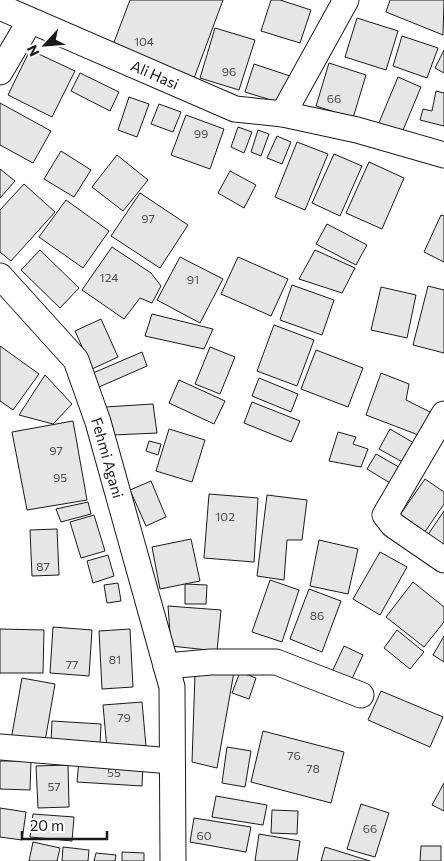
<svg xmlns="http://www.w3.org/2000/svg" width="444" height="861" viewBox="0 0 444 861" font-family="Commissioner,sans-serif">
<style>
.building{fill:#e6e6e6;stroke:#1a1a1a}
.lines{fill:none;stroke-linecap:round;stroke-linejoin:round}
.minor-casing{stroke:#1a1a1a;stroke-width:27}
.minor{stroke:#fff;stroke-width:25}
.labels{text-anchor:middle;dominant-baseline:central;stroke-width:4;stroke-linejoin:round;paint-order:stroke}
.number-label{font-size:12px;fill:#4d4d4d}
.street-label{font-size:15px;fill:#1a1a1a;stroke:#fff}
</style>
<rect width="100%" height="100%" fill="#fff"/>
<!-- building -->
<g class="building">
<path d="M130,0H223L193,81L111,50Z"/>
<path d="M271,0H280L311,10L300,43L261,31Z"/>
<path d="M390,0H444L443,35L386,12Z"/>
<path d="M357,18L398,31L386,70L345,57Z"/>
<path d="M215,28L255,40L239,90L200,78Z"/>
<path d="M402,36L438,48L427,78L393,66Z"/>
<path d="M30,50L75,71L52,117L8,95Z"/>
<path d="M444,50V73L435,68Z"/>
<path d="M329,63L366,75L353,118L316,106Z"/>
<path d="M254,64L293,77L284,104L245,92Z"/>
<path d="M80,73L119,92L110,111L71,91Z"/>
<path d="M398,77L421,87L401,135L378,125Z"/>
<path d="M436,91L444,93V126L420,120L423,109L432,111Z"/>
<path d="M129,97L149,104L137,137L118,130Z"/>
<path d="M0,103L51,131L33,163L0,145Z"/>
<path d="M159,104L181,112L173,132L151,124Z"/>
<path d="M186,115L224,129L210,169L171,155Z"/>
<path d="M238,127L252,132L244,153L231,147Z"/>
<path d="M258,130L269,134L261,156L251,152Z"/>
<path d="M277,136L291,142L282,164L267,158Z"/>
<path d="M297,142L328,154L305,210L275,197Z"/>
<path d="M61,151L91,170L74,197L44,179Z"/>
<path d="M334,154L362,166L340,216L312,203Z"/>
<path d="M117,155L148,180L123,211L92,187Z"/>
<path d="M369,162L404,178L382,229L346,213Z"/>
<path d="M0,169L15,181L0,198Z"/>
<path d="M230,171L256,185L244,208L218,193Z"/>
<path d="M24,184L55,212L11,261L0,252V210Z"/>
<path d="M140,193L188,225L160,268L111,236Z"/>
<path d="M66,200L109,231L83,268L39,237Z"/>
<path d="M441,215L444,216V262L424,252Z"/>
<path d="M327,224L367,245L356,265L316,244Z"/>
<path d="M112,247L151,273L161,286L152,303L140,298L124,319L82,290Z"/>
<path d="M40,250L79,288L60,308L21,270Z"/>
<path d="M315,250L355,268L342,293L299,279Z"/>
<path d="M180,257L223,279L200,323L157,300Z"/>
<path d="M238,257L288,279L271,316L221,294Z"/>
<path d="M292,285L334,300L322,335L280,320Z"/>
<path d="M428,286L444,290V353L413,345Z"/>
<path d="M381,287L416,295L407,338L371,330Z"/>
<path d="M152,314L213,329L204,349L145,336Z"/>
<path d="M101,319L118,357L92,369L75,331Z"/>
<path d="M274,325L314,340L297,386L257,371Z"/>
<path d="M0,346L39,374L13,410L0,401Z"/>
<path d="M210,347L235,357L220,394L195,384Z"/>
<path d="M316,350L363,368L348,407L301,389Z"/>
<path d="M142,352L147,366L99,387L93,373Z"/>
<path d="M381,373L409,384L406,400L430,412L421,436L366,415Z"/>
<path d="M45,375L72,404L53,424L19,415Z"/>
<path d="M259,378L298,394L291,412L252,396Z"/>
<path d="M179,380L225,401L214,424L169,403Z"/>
<path d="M252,402L300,421L291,442L244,423Z"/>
<path d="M153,404L157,433L113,435L105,407Z"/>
<path d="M73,421L87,500L27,510L12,432Z"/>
<path d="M169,429L205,440L192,482L156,471Z"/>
<path d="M390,429L419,446L408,465L379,449Z"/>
<path d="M338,432L356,437L353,444L368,449L361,467L329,461Z"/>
<path d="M149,441L161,444L158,455L146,451Z"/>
<path d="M376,454L404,470L395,486L367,469Z"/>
<path d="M425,479L444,492V504L420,539L395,522Z"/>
<path d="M151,481L166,517L146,526L130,490Z"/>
<path d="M209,494L258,498L254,562L204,558Z"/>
<path d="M267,495L307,500L302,540H287L284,580L257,576Z"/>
<path d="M88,502L91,514L61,522L56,509Z"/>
<path d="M444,511V552L425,539Z"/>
<path d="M94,515L105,551L81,558L70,522Z"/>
<path d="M57,529L59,575L32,576L30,530Z"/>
<path d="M191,539L200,581L160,589L152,547Z"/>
<path d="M319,540L358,549L348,594L310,586Z"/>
<path d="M380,552L407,567L380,615L353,599Z"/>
<path d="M108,555L114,576L93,583L87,561Z"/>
<path d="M270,580L299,590L282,642L252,632Z"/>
<path d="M413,582L444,607V622L424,647L386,617Z"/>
<path d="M118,583L121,601L107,603L104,585Z"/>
<path d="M185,584L207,585L206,604H185Z"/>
<path d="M309,589L341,601L322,652L290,639Z"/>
<path d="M168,606L221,610L217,651L171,646Z"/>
<path d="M53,627L92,630L89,676L50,673Z"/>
<path d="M0,629L44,630L43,673H0Z"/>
<path d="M130,629L133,687L102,689L99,631Z"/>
<path d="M397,630L424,652L410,669L384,648Z"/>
<path d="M444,636V662L433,655Z"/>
<path d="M344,646L363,655L351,681L332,672Z"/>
<path d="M234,672L217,768L192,762L195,674Z"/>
<path d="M240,672L256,678L249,699L232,693Z"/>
<path d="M22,678L55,684L44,747L11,740Z"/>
<path d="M381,691L443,717L430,747L368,720Z"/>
<path d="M142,702L146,746L107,749L103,705Z"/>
<path d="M52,721L101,724L100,746L51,742Z"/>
<path d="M263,731L344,752L331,803L251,782Z"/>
<path d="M227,747L251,751L245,787L222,783Z"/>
<path d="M79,760L143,765L142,786L77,782Z"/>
<path d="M0,761H31L30,790L0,789Z"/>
<path d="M68,765L69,807L38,808L36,766Z"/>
<path d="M444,783V811L432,805Z"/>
<path d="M216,796L267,805L263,825L212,817Z"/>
<path d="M361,804L389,813L375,857L347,849Z"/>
<path d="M0,808L26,812L22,840L0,837Z"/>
<path d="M272,810L298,811L297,834L271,833Z"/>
<path d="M33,814L74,817L72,841L30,837Z"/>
<path d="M194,818L251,827L246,852L190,842Z"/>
<path d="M259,834L300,841L297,861H255Z"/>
<path d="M33,842L60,848L57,861H29Z"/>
<path d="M421,846H441V861H420Z"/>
<path d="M63,847L89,850L88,861H62Z"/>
<path d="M325,847L370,861H321Z"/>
<path d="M122,852L144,853V861H122Z"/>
<path d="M96,853L116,855L115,861H94Z"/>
</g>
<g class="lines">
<!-- minor casing -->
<g class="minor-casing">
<g id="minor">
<path id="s1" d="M0,7L235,109L283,114L357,130L444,155"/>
<path d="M0,72L30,21"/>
<path d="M283,114L346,0"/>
<path id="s2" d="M0,276L76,360L98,422L172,687L173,861"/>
<path d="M444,414L385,515L393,525L444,560"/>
<path d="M166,666L211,662H276L361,695"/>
<path d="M0,747L172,761"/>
</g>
</g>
<!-- minor -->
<use href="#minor" class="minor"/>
</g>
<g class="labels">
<!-- number labels -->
<g class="number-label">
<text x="144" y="41">104</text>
<text x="229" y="71">96</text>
<text x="334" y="98">66</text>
<text x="201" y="133">99</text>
<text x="148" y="218">97</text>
<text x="109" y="277">124</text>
<text x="193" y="279">91</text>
<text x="56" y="450">97</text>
<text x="60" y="477">95</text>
<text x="225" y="516">102</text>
<text x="43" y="566">87</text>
<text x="317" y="615">86</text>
<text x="115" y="659">81</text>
<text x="72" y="664">77</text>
<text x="124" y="717">79</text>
<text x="294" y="755">76</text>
<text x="313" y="768">78</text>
<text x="114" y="772">55</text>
<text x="54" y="786">57</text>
<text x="370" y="828">66</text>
<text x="204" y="835">60</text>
</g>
<!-- street labels -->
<g class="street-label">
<text stroke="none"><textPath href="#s1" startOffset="169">Ali Hasi</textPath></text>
<text stroke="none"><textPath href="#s2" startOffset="216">Fehmi Agani</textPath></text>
</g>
</g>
<!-- north arrow -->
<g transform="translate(45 45) rotate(244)" stroke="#ffffff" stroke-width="4" paint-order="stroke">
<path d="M0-4L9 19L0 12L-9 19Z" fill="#1a1a1a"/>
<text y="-8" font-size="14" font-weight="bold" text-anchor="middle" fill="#1a1a1a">N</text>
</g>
<!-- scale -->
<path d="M22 831v8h85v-8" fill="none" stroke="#1a1a1a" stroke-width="2.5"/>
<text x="30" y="831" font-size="15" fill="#1a1a1a" stroke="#ffffff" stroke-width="4" paint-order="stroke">20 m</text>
</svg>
